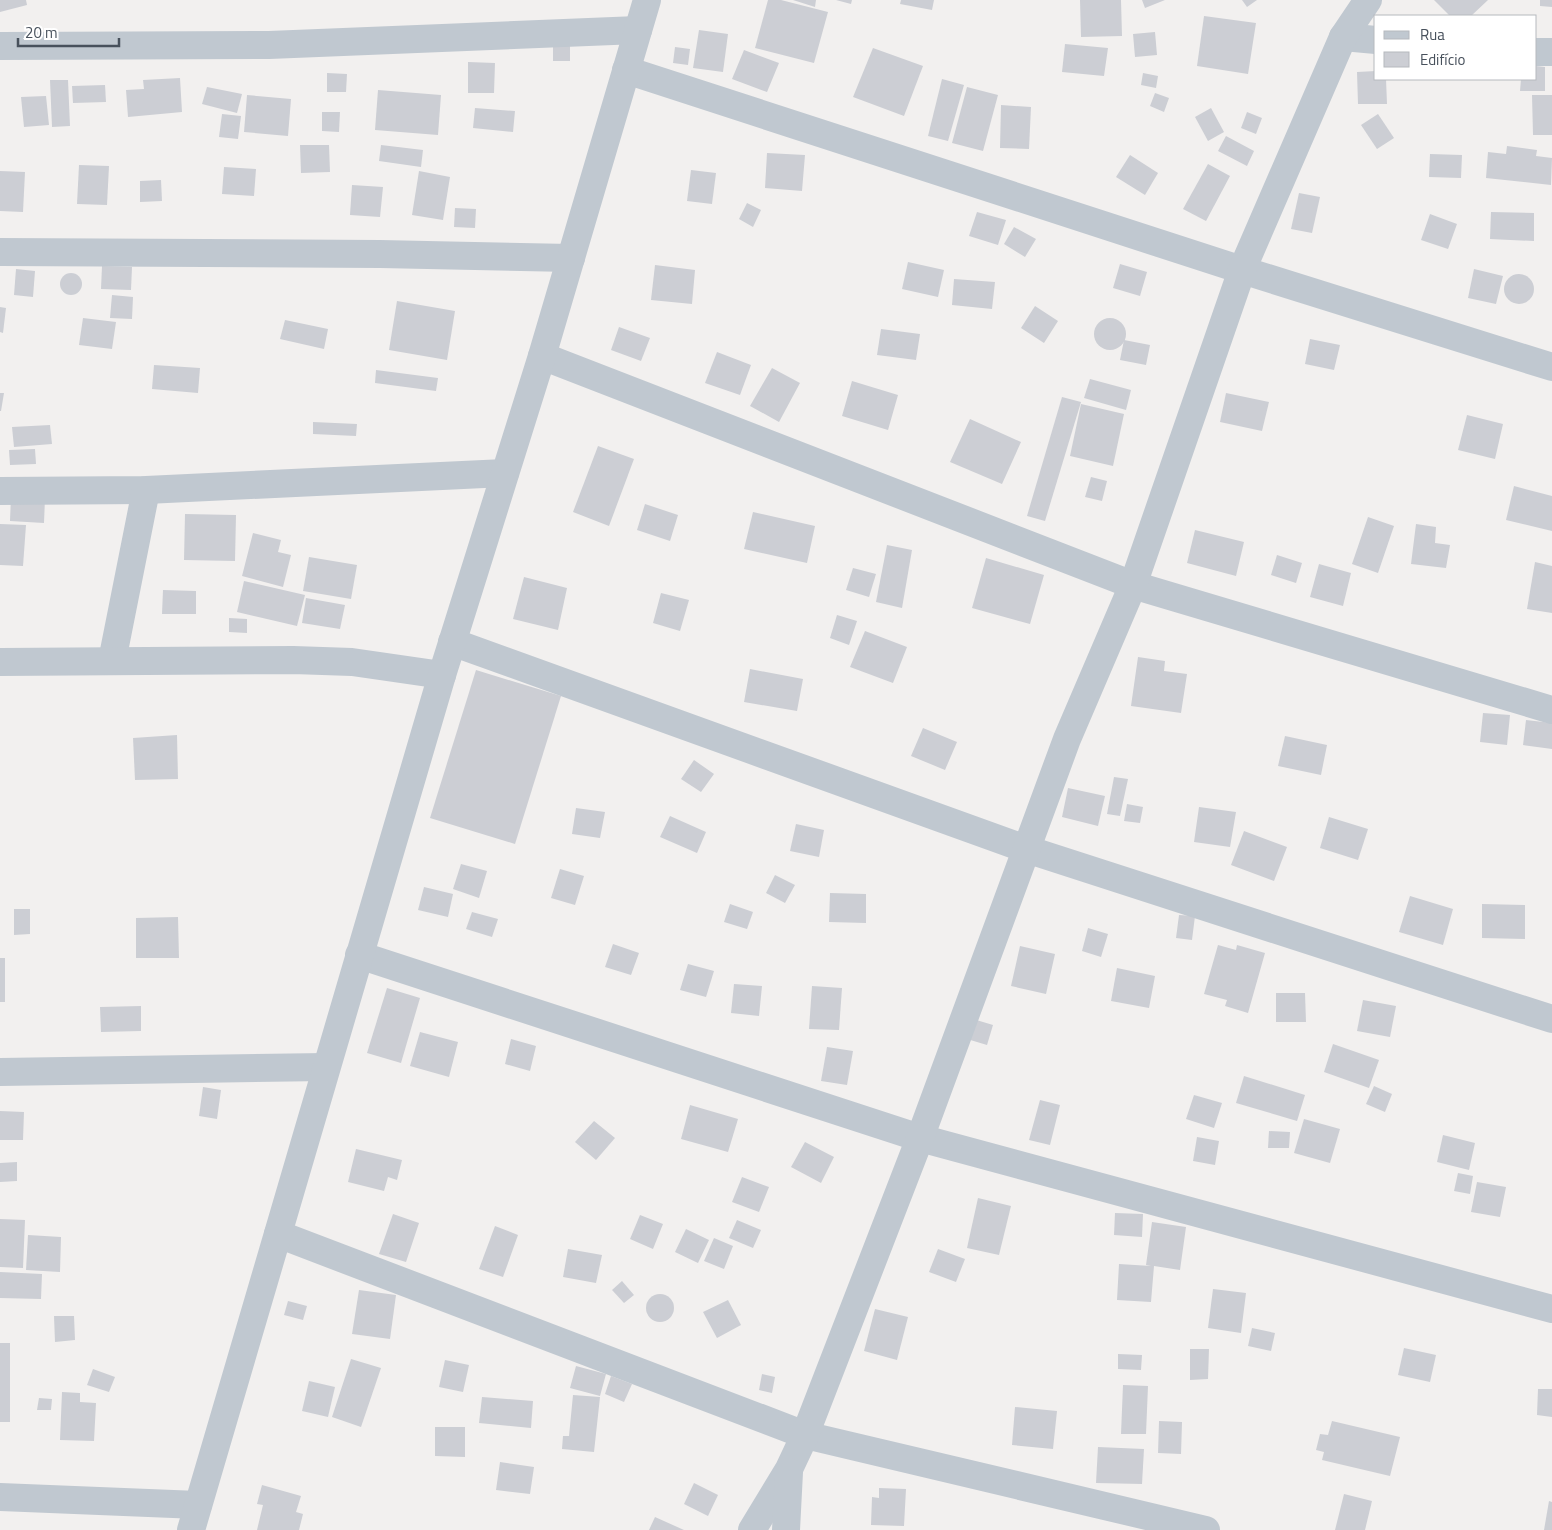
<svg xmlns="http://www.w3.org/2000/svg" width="1552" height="1530" viewBox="0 0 1552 1530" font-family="'Titillium Web',sans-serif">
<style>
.building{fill:#ccced4}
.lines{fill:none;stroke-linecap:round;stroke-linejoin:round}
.minor{stroke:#c0c8d0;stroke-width:28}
.tertiary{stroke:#c0c8d0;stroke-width:28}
</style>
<rect width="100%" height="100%" fill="#f2f0ef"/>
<!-- building -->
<g class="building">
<path d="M0,0H26L27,5L0,12Z"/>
<path d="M768,0H781L828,12L814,63L755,48Z"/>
<path d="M793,0H816L815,7Z"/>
<path d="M836,0H852L851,4Z"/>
<path d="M901,0H934L932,10L900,4Z"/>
<path d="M1080,0H1121L1122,36L1081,37Z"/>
<path d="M1142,0H1165L1145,8Z"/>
<path d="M1242,0H1257L1247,7Z"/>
<path d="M1434,0H1488L1471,16H1450Z"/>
<path d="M1540,0H1552V7L1540,6Z"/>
<path d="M1204,16L1256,23L1248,74L1197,66Z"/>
<path d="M699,30L728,34L723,72L693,68Z"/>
<path d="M1155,32L1157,55L1135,57L1133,34Z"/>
<path d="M570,43V61H553V44Z"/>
<path d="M1065,44L1108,48L1104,76L1062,72Z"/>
<path d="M675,47L690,49L688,65L673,63Z"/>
<path d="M873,48L923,66L904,116L853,97Z"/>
<path d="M744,50L779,63L767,92L732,79Z"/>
<path d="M468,62L495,63L494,93H468Z"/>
<path d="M1536,66L1545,67V91H1520L1521,79H1536Z"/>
<path d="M1376,71V79H1386L1387,104H1358L1357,72Z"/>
<path d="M327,73L347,74L346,92H327Z"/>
<path d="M1143,73L1158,76L1156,88L1141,85Z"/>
<path d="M180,78L182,112L128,117L126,90L144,89L143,80Z"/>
<path d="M942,79L964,85L948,141L928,136Z"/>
<path d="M50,80H68L70,126L52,127Z"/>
<path d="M105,85L106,102L73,103L72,86Z"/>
<path d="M207,87L242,94L237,113L202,104Z"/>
<path d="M967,87L998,95L983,151L952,143Z"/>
<path d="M378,90L441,95L438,135L375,130Z"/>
<path d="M1155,93L1169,98L1164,112L1150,106Z"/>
<path d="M247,95L291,99L288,136L244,132Z"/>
<path d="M1532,95H1552V135H1533Z"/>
<path d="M46,96L49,125L24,127L21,97Z"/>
<path d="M1001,105L1031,107L1029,149L1000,148Z"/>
<path d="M475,108L515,111L513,132L473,128Z"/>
<path d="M1211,108L1224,132L1208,141L1195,117Z"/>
<path d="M322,112H340L339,132L322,131Z"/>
<path d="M1247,112L1262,118L1256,134L1241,128Z"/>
<path d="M222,114L241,116L238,139L219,137Z"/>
<path d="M1378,114L1394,138L1377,149L1361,125Z"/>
<path d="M1226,136L1254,151L1247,166L1218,151Z"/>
<path d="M300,145H329L330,172L301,173Z"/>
<path d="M381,145L423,150L421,167L379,161Z"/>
<path d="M1507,146L1537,150L1536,156L1552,158L1551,185L1486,178L1488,152L1506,154Z"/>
<path d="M767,153L805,155L802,191L765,188Z"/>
<path d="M1430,154L1462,155L1461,178L1429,177Z"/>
<path d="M1130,155L1158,173L1145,195L1116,177Z"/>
<path d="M1208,164L1230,176L1206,221L1183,209Z"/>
<path d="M79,165L109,166L107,205L77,204Z"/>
<path d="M224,167L256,169L254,196L222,194Z"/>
<path d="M691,170L716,173L712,204L687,201Z"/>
<path d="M0,171L25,172L23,212L0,211Z"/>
<path d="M419,171L450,177L443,220L412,215Z"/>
<path d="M161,180L162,201L140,202V181Z"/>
<path d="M352,185L383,187L380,217L350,215Z"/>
<path d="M1299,193L1320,197L1312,233L1291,229Z"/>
<path d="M747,203L761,210L753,227L739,219Z"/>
<path d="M455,208L476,209L475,228L454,227Z"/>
<path d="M977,212L1006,220L998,245L969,236Z"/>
<path d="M1491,212L1534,213V241L1490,239Z"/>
<path d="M1430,214L1457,224L1448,249L1421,240Z"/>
<path d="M1014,227L1036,239L1025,257L1004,244Z"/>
<path d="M908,262L944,270L938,297L902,289Z"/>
<path d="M1120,264L1147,272L1140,296L1113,288Z"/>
<path d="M655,265L695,270L692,304L651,300Z"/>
<path d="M102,266L132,267L131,290L101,289Z"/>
<path d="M16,269L35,271L33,297L14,295Z"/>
<path d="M1474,269L1503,276L1496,304L1468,298Z"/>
<circle cx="71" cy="284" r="11"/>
<circle cx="1519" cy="289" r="15"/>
<path d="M954,279L995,282L992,309L952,305Z"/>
<path d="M112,295L133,297L132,319L110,318Z"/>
<path d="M397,301L455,311L447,360L389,350Z"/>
<path d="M1035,306L1058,321L1044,343L1021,328Z"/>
<path d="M0,307L6,308L3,333L0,332Z"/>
<path d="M83,318L116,322L112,349L79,345Z"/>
<circle cx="1110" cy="334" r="16"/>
<path d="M285,320L328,329L324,349L280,339Z"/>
<path d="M619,327L650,338L641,361L611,350Z"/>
<path d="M881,329L920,334L916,360L877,355Z"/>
<path d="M1310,339L1340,345L1334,370L1305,364Z"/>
<path d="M1124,340L1150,345L1146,365L1120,360Z"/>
<path d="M717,352L751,365L740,395L705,383Z"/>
<path d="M154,365L200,368L198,393L152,389Z"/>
<path d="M772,368L800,383L779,422L750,406Z"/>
<path d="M376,370L438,378L436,391L375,383Z"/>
<path d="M1090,379L1131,390L1126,410L1084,398Z"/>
<path d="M852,381L898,395L888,430L842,416Z"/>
<path d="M0,393H4L1,411H0Z"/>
<path d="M1226,393L1269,402L1262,431L1220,422Z"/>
<path d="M1062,397L1081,402L1045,521L1027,516Z"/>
<path d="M1081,404L1124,414L1113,466L1070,456Z"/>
<path d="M1467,415L1503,424L1495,459L1458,450Z"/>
<path d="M970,419L1021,442L1002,484L950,462Z"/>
<path d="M313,422L357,424L356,436L313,434Z"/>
<path d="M50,425L52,444L14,447L12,427Z"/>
<path d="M598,446L634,459L609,526L573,512Z"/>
<path d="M35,449L36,464L10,465L9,450Z"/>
<path d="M1091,477L1107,481L1102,501L1085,497Z"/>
<path d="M1514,486L1552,496V531L1506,520Z"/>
<path d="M11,496L45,498L44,523L10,521Z"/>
<path d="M645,504L678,515L670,541L637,530Z"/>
<path d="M753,512L815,526L807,563L744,549Z"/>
<path d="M185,514L236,515L235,561L184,560Z"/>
<path d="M1368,517L1394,526L1378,573L1352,564Z"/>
<path d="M0,524L26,525L23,566L0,565Z"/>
<path d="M1416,524L1436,527L1435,543L1450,545L1446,568L1411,564Z"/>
<path d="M1195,530L1244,542L1236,576L1187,563Z"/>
<path d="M253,533L281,540L278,552L291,555L283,587L242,576Z"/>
<path d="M887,545L912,550L902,608L876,602Z"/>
<path d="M1277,555L1302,563L1296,583L1271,575Z"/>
<path d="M309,557L357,565L351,599L303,591Z"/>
<path d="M986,558L1044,575L1030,624L972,608Z"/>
<path d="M1535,562L1552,566V613L1527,609Z"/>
<path d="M1319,564L1351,573L1343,606L1310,597Z"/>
<path d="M853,568L876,574L869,597L846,590Z"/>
<path d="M524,577L567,588L558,630L513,619Z"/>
<path d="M244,581L305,595L297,626L237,612Z"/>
<path d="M163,590L196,591V614H162Z"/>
<path d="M661,593L689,600L680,631L653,623Z"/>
<path d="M306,598L345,605L340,629L302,623Z"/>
<path d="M837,615L857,621L849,645L830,638Z"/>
<path d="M229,618L247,619V633L229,632Z"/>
<path d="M865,631L907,647L893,683L850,667Z"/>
<path d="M1138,657L1165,661L1164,671L1187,674L1181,713L1131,706Z"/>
<path d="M750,669L803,679L797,711L744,702Z"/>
<path d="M476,670L561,696L515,844L430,818Z"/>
<path d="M1483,713L1510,715L1507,745L1480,742Z"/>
<path d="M1526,720L1552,723V749L1523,745Z"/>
<path d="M923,728L957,742L945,770L911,756Z"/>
<path d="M177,735L178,779L135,780L133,738Z"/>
<path d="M1285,736L1327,745L1321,775L1278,766Z"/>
<path d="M694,760L714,774L701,792L681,779Z"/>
<path d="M1114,777L1128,779L1120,816L1107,814Z"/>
<path d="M1068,788L1105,796L1098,826L1062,817Z"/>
<path d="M1127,804L1143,807L1140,823L1124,821Z"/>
<path d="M1199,807L1236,812L1230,847L1194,842Z"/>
<path d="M576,808L605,812L600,838L572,834Z"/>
<path d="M670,816L706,832L697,853L660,837Z"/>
<path d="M1329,817L1368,829L1358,860L1320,848Z"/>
<path d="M796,824L824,830L819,857L790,851Z"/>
<path d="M1244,831L1287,847L1274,881L1231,865Z"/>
<path d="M461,864L487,871L479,898L453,889Z"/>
<path d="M560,869L584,876L575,905L551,898Z"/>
<path d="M775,875L795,885L785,903L766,893Z"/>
<path d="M424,887L453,894L448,917L418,910Z"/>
<path d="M830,893L866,894V923L829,922Z"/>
<path d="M1410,896L1453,909L1443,945L1399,932Z"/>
<path d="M730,904L753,912L747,929L724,922Z"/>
<path d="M1482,904L1525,905V939L1482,938Z"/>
<path d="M14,909H30V934L14,935Z"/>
<path d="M472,912L498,919L492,937L466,929Z"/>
<path d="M1179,915L1195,916L1192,940L1176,938Z"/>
<path d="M178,917L179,958H136V918Z"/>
<path d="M1088,928L1108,934L1101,957L1082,951Z"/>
<path d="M613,944L639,953L631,975L605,967Z"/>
<path d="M1218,945L1236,950L1237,945L1265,953L1248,1013L1225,1006L1227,1000L1204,994Z"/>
<path d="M1020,946L1055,954L1046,994L1011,986Z"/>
<rect x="0" y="958" width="5" height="44"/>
<path d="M688,964L714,971L706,997L680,990Z"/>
<path d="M1117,968L1155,976L1149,1008L1111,1001Z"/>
<path d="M734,984L762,986L759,1016L731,1013Z"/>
<path d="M812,986L842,988L839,1030L809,1029Z"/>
<path d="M387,988L420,998L401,1063L367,1053Z"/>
<path d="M1276,993H1305L1306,1022H1276Z"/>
<path d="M1363,1000L1396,1006L1390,1037L1357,1031Z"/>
<path d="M141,1006V1031L101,1032L100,1007Z"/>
<path d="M973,1019L993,1025L987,1045L967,1039Z"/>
<path d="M420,1032L458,1042L449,1077L410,1066Z"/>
<path d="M511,1039L536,1046L530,1071L505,1064Z"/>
<path d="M1333,1044L1379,1060L1369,1088L1324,1072Z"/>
<path d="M827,1047L853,1051L847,1085L821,1081Z"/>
<path d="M1244,1076L1305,1095L1297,1121L1236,1103Z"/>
<path d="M1374,1086L1392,1094L1385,1112L1366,1104Z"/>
<path d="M203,1087L221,1090L217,1119L199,1116Z"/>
<path d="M1194,1095L1222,1103L1214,1128L1186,1119Z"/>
<path d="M1040,1100L1060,1105L1050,1145L1029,1140Z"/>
<path d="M690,1105L738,1119L728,1152L681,1139Z"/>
<path d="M0,1111L24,1112L23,1140H0Z"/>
<path d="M1304,1119L1340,1129L1330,1163L1294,1153Z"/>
<path d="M594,1121L615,1138L596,1160L575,1142Z"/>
<path d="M1269,1131L1290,1132L1289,1148H1268Z"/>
<path d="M1443,1135L1475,1143L1469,1170L1437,1162Z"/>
<path d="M1197,1137L1219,1141L1215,1165L1193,1161Z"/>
<path d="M805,1142L834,1157L821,1183L791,1167Z"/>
<path d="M356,1149L402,1160L397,1180L388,1177L384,1191L348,1182Z"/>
<path d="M17,1162V1181L0,1182V1163Z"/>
<path d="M1458,1173L1473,1176L1470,1194L1454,1191Z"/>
<path d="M742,1177L769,1187L759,1212L732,1202Z"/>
<path d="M1477,1182L1506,1187L1500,1217L1471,1212Z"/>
<path d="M978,1198L1011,1206L999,1255L967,1248Z"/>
<path d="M1115,1213L1143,1214L1142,1237L1114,1235Z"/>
<path d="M393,1214L419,1223L406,1262L379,1254Z"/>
<path d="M640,1215L663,1224L653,1249L630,1239Z"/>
<path d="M0,1219L25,1220L23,1268L0,1267Z"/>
<path d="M737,1220L761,1230L753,1248L729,1238Z"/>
<path d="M1152,1222L1186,1227L1180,1270L1154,1266L1151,1302L1117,1300L1119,1264L1151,1266L1146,1265Z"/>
<path d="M495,1226L518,1235L503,1277L479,1269Z"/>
<path d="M686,1229L709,1240L698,1263L675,1252Z"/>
<path d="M28,1235L61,1237L60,1272L26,1270Z"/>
<path d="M714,1238L733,1246L724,1269L704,1261Z"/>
<path d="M568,1249L602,1255L596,1283L563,1277Z"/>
<path d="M938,1249L965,1259L956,1282L929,1272Z"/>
<path d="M0,1272L42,1274L41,1299L0,1298Z"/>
<path d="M622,1281L634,1295L624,1303L612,1290Z"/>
<path d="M1213,1289L1246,1293L1241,1333L1208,1328Z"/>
<path d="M359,1290L396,1295L390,1339L352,1334Z"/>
<circle cx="660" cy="1308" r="14"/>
<path d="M728,1300L741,1325L717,1338L703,1312Z"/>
<path d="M288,1301L307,1306L303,1320L284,1315Z"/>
<path d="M875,1309L908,1317L897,1360L864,1351Z"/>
<path d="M54,1316H74L75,1340L55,1342Z"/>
<path d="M1252,1328L1275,1333L1271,1351L1248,1346Z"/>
<rect x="0" y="1343" width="10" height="79"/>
<path d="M1404,1348L1436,1355L1430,1382L1398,1375Z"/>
<path d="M1190,1349H1209L1208,1379L1190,1380Z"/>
<path d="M1118,1354L1142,1355L1141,1370L1118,1369Z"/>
<path d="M351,1359L381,1368L361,1427L332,1417Z"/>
<path d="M445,1360L469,1365L463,1392L439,1387Z"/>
<path d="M576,1366L606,1374L600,1396L570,1388Z"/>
<path d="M93,1369L115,1377L109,1392L87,1385Z"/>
<path d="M762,1374L775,1377L772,1393L759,1390Z"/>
<path d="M611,1376L632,1384L624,1402L605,1394Z"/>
<path d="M309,1381L335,1387L328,1417L302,1411Z"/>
<path d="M1123,1385L1148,1386L1146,1434H1121Z"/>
<path d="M1538,1389H1552V1417L1537,1415Z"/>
<path d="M62,1392L80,1393V1402L96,1403L94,1441L60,1440Z"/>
<path d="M573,1395L600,1397L594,1452L562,1449L563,1436H569Z"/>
<path d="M482,1397L533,1401L531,1428L479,1423Z"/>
<path d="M39,1398L52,1399L51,1410H37Z"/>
<path d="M1015,1407L1057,1411L1053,1449L1012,1445Z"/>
<path d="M1159,1421L1182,1422L1181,1454L1158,1453Z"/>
<path d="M1332,1421L1400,1437L1390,1476L1322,1460L1324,1452L1316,1450L1320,1434L1328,1435Z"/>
<path d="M435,1427H465V1457L435,1456Z"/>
<path d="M1098,1447L1144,1449L1142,1484L1096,1483Z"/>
<path d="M500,1462L534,1467L530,1494L496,1490Z"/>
<path d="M694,1483L718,1495L708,1516L684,1504Z"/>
<path d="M262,1485L301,1496L296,1512L303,1514L299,1530H257L263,1505L257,1504Z"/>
<path d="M879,1488L906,1489L904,1526L871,1525L872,1497L879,1498Z"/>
<path d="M1344,1494L1372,1501L1365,1530H1335Z"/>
<path d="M1549,1501L1552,1502V1530H1544Z"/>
<path d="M655,1517L684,1530H649Z"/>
</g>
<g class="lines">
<!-- minor -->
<g class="minor">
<path d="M1343,37L1376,40"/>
<path d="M0,46L269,45L638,30"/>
<path d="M1536,52H1552"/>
<path d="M626,70L1242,270L1552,367"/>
<path d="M0,252L380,254L571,258"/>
<path d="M542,356L1133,585L1552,710"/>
<path d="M0,491L146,490L505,473"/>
<path d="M452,642L1026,849L1552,1019"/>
<path d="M112,661L146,490"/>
<path d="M0,662L293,660L352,662L442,675"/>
<path d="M359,955L920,1138L1552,1309"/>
<path d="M0,1072L326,1067"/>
<path d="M278,1234L805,1435L1206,1530"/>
<path d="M0,1497L198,1505"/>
<path d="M752,1530L789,1469L805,1435L920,1138L1067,739L1133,585L1242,270L1343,37L1368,0"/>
<path d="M786,1530L789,1472"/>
</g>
<!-- tertiary -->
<path class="tertiary" d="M191,1530L442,675L542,356L647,0"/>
</g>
<!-- legend -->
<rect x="1374" y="15" width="162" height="65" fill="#ffffff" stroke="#b6b9be"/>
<rect x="1384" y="31" width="25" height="8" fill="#c0c8d0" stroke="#b6b9be"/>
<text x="1420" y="40" font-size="15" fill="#48515c">Rua</text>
<rect x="1384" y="52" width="25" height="15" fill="#ccced4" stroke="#b6b9be"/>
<text x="1420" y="65" font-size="15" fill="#48515c">Edifício</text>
<!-- scale -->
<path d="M18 38v8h101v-8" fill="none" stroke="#48515c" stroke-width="2.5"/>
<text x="25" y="38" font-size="15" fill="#48515c" stroke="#ffffff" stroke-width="4" paint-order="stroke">20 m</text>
</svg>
